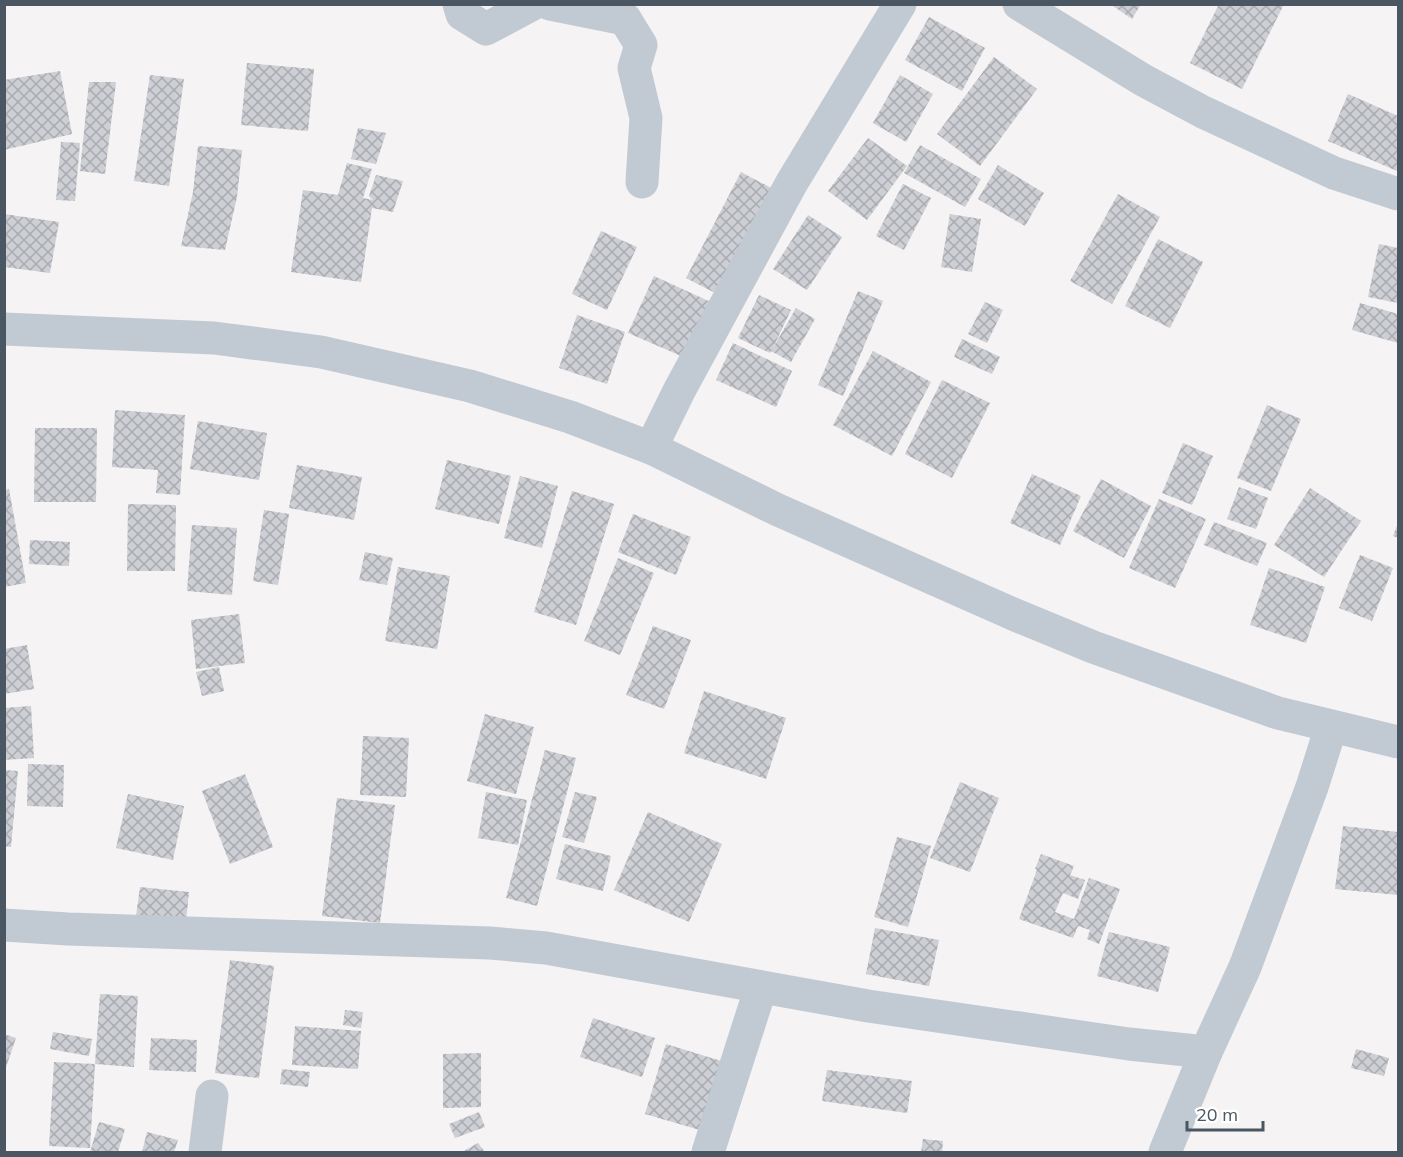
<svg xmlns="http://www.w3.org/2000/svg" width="1403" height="1157" viewBox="0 0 1403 1157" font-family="Mulish,sans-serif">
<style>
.building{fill:url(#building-cross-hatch)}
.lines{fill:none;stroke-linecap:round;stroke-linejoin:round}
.minor{stroke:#c1cad2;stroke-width:33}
</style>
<defs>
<pattern id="building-cross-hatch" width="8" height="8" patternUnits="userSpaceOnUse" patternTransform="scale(1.5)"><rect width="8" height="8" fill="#cdcfd5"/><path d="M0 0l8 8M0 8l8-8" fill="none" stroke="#a8abb0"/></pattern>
</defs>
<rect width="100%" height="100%" fill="#f5f3f3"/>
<!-- building -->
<g class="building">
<path d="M1110,4H1141L1132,19Z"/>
<path d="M1219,4H1284L1242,89L1190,63Z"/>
<path d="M929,17L985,48L962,91L905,60Z"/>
<path d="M994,57L1037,89L980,166L937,134Z"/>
<path d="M247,63L314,69L308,131L241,125Z"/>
<path d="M60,71L72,134L4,150V80Z"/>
<path d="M150,75L184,79L169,186L134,181Z"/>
<path d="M900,75L933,94L906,142L873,123Z"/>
<path d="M89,82H116L105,174L80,171Z"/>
<path d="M1348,94L1398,116L1397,171L1328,141Z"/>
<path d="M358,128L386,133L376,164L351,159Z"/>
<path d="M868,138L907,166L867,220L828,191Z"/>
<path d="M61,142L80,143L75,201L56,200Z"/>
<path d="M920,145L981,179L965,207L904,173Z"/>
<path d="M198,146L242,150L237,197L225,250L181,246L193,192Z"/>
<path d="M347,163L372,169L363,198L373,200L369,196L376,175L403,181L393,212L372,208L361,282L291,272L303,190L338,195Z"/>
<path d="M998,165L1044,193L1025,226L978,199Z"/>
<path d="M741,172L775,190L719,295L686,278Z"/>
<path d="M903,184L931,198L904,250L876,236Z"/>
<path d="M1118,194L1160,217L1112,304L1070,281Z"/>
<path d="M4,214L59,222L50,273L4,267Z"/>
<path d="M950,214L981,219L972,272L941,267Z"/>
<path d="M808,215L842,237L807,290L773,269Z"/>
<path d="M601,231L637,247L607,310L572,294Z"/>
<path d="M1158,239L1203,262L1170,328L1125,306Z"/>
<path d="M1379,244L1398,248V303L1368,297Z"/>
<path d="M654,276L713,303L688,359L628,333Z"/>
<path d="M858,291L883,301L843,396L818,385Z"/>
<path d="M759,295L791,310L773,348L796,308L815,319L791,362L771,351L770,353L738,338Z"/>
<path d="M985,302L1003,310L987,343L968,334Z"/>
<path d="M1360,303L1398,314V343L1352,330Z"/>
<path d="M577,315L625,332L607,384L559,368Z"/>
<path d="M962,339L1000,357L992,374L954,357Z"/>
<path d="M733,343L792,371L776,407L716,380Z"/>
<path d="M873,351L931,382L892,456L833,425Z"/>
<path d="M942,380L990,403L952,478L905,454Z"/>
<path d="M1267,405L1301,419L1271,491L1237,478Z"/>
<path d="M115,410L185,415L180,495L156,493L158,470L112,467Z"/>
<path d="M198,421L267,433L259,480L190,469Z"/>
<path d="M35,428H97L96,502H34Z"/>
<path d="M1183,443L1213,456L1192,505L1162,493Z"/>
<path d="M447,460L511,476L499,524L435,509Z"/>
<path d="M297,465L362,477L354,520L289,508Z"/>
<path d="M1032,474L1081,496L1060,545L1010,523Z"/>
<path d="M520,476L558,486L542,548L504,538Z"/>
<path d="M1101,479L1151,506L1124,558L1073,531Z"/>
<path d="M1239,487L1268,498L1256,529L1227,519Z"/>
<path d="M1310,488L1361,521L1324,577L1274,545Z"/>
<path d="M9,489L26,583L4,587V490Z"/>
<path d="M572,491L614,504L576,625L534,612Z"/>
<path d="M1159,499L1206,519L1175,588L1129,568Z"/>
<path d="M128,504L176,505L175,571H127Z"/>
<path d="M264,510L289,514L278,585L253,581Z"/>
<path d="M633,514L691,537L676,575L618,552Z"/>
<path d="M1214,522L1267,543L1257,566L1204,545Z"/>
<path d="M1398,523V538L1393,536Z"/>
<path d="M192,525L237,528L232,595L187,591Z"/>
<path d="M30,540L70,542L69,566L29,564Z"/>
<path d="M365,552L393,558L387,585L359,580Z"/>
<path d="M1360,555L1393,568L1372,621L1339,608Z"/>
<path d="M618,558L654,573L620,655L584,641Z"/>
<path d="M398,567L450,576L437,649L385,641Z"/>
<path d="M1269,568L1325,587L1306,643L1250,625Z"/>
<path d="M239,614L245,663L196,669L191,620Z"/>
<path d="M653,626L691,640L664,709L626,695Z"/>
<path d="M27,645L34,689L4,694V649Z"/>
<path d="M219,667L224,691L202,696L196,672Z"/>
<path d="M704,691L786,718L766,779L684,753Z"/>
<path d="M31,706L34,758L4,760V708Z"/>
<path d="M485,714L534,727L516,794L467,781Z"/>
<path d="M363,736L409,738L406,797L360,795Z"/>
<path d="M545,750L576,758L537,906L506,898Z"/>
<path d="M28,764L64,765L63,807L27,806Z"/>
<path d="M4,770L18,771L11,847L4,846Z"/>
<path d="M245,774L273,847L230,864L202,791Z"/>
<path d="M960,782L999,798L970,872L930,858Z"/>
<path d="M486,792L527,800L518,845L478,838Z"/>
<path d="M575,792L597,797L584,843L562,837Z"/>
<path d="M128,794L184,806L173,860L116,848Z"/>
<path d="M337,798L395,805L380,923L322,916Z"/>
<path d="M648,812L722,844L689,922L614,890Z"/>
<path d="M1343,826L1398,832V895L1335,889Z"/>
<path d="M897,837L931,846L908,927L874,917Z"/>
<path d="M565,844L611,856L603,891L556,879Z"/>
<path d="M1041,854L1074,866L1070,875L1085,880L1078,899L1063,893L1055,912L1074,919L1089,878L1120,889L1099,944L1087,939L1090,930L1078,926L1073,938L1019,919L1037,870L1035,869Z"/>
<path d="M140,887L189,892L186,921L136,916Z"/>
<path d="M875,928L939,940L929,986L866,974Z"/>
<path d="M1109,932L1170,947L1158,992L1097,976Z"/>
<path d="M230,960L274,966L259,1078L215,1073Z"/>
<path d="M100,994L138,996L134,1067L95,1064Z"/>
<path d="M345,1010L363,1012L361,1028L343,1025Z"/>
<path d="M593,1018L655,1038L642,1077L580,1057Z"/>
<path d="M295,1026L361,1031L358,1069L292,1065Z"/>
<path d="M53,1032L92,1039L89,1056L50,1049Z"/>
<path d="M4,1034L16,1038L5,1070H4Z"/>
<path d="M151,1038L197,1040L196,1072L149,1070Z"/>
<path d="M666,1044L731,1064L710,1133L645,1114Z"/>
<path d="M1356,1049L1389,1058L1384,1076L1351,1068Z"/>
<path d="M481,1053V1107L443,1108V1054Z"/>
<path d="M54,1062L95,1064L90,1148L49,1146Z"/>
<path d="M282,1069L310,1072L308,1087L280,1084Z"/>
<path d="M827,1070L912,1081L907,1113L822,1101Z"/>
<path d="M479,1112L485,1127L455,1138L449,1124Z"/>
<path d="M99,1122L125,1129L118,1152H90Z"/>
<path d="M147,1132L178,1140L174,1152H142Z"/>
<path d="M923,1139L943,1141L942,1152H921Z"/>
<path d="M478,1143L485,1152H462Z"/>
</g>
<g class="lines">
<!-- minor -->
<g class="minor">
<path d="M459,4L462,14L486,29L533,4"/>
<path d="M550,4L625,19L641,45L634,68L646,118L642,182"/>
<path d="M1019,4L1143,80L1203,112L1334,173L1398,194"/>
<path d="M4,329L214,338L321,352L470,386L570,417L651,448L778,510L1013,614L1093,647L1278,713L1398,742"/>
<path d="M651,448L679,391L791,184L900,4"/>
<path d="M4,925L68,929L490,943L546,948L868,1006L1129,1044L1206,1052L1245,967L1312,787L1331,727"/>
<path d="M205,1152L212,1096"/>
<path d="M708,1152L761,987"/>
<path d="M1165,1152L1206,1052"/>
</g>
</g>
<!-- border -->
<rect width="1403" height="1157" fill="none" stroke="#4a5661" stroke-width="12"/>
<!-- scale -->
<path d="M1187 1121v9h76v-9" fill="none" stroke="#4a5661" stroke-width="3"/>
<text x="1196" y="1121" font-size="18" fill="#4a5661" stroke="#ffffff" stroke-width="4.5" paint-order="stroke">20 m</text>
</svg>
